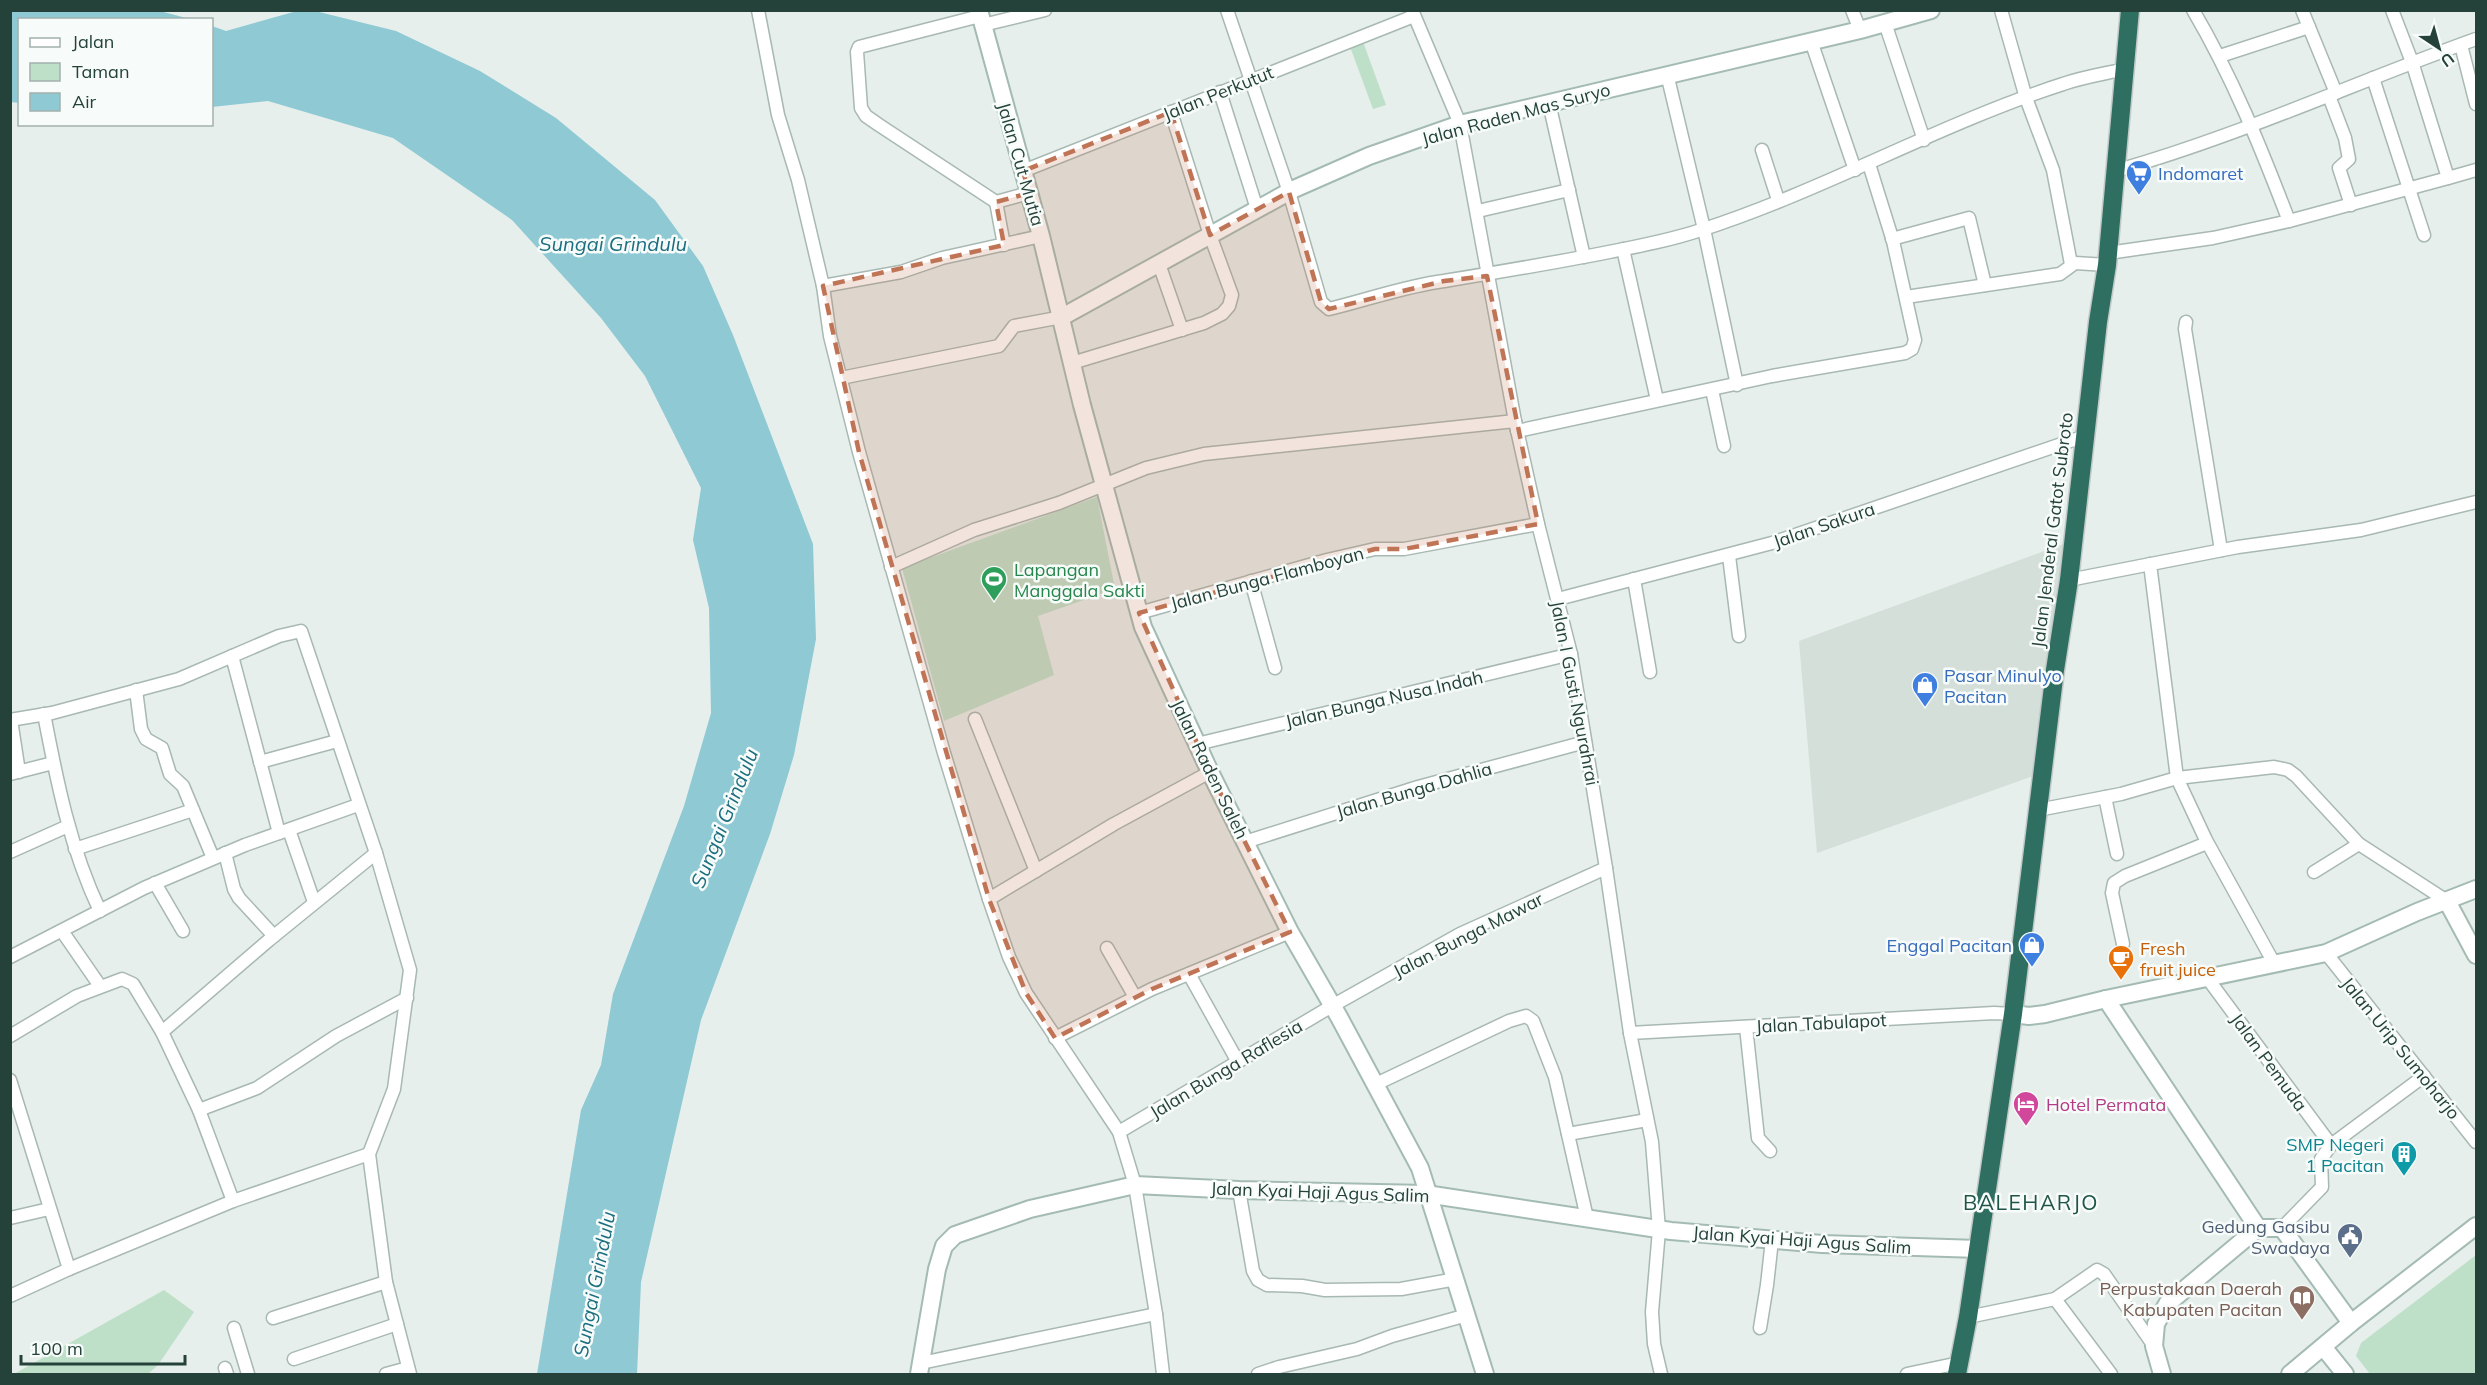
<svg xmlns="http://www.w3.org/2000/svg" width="2487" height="1385" viewBox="0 0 2487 1385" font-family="Mulish,sans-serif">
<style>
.built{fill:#d4dfda}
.green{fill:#bfe0c8}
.water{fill:#8ec9d4}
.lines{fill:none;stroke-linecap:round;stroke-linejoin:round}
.street-casing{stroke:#a8b8b2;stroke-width:15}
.secondary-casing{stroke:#a4bbb3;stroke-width:20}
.highway-casing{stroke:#c2cac8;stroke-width:21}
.street{stroke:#fff;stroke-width:12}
.secondary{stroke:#fff;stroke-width:16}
.highway{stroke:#2f6f62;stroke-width:18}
.marked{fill:#c07456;fill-opacity:0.2;stroke:#c07456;stroke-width:4.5;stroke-dasharray:12 8;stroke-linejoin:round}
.labels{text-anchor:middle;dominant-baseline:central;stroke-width:5;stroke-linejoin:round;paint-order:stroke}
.street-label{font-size:18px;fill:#24423a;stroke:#f7fbf9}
.shop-label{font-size:18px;fill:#366cbe;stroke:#f7fbf9;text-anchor:start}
.leisure-label{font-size:18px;fill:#27864d;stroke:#f7fbf9;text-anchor:start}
.food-label{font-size:18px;fill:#c56008;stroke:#f7fbf9;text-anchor:start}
.hotel-label{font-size:18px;fill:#b23c85;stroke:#f7fbf9;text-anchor:start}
.culture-label{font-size:18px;fill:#0d838f;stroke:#f7fbf9;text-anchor:end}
.service-label{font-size:18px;fill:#4e5e75;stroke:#f7fbf9;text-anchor:end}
.education-label{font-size:18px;fill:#785e54;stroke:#f7fbf9;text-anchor:end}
.water-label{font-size:20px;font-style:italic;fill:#1c6f80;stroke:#f7fbf9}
.quarter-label{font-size:21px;letter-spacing:1.5px;fill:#1f5548;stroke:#f7fbf9}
</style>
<rect width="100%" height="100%" fill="#e6efeb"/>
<!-- built -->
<path class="built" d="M2069,542L2036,775L1817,853L1799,641Z"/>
<!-- green -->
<g class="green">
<path d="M1362,39L1386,105L1373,109L1349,44Z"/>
<path d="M1097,497L1115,589L1038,616L1054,675L944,721L902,568Z"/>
<path d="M2476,1255V1374H2370L2356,1356L2361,1343Z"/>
<path d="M164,1290L194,1312L158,1365L148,1374H14Z"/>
</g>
<!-- water -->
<g class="water">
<path d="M156,10L190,19L20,20L19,103L11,102V11Z"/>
<path d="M311,10L396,31L480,71L556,118L655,200L703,266L733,335L813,544L816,639L794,755L770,834L701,1020L641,1282L637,1374H537L581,1110L601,1065L613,994L684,806L711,713L709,608L693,540L701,488L645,376L601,318L512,220L393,138L268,101L212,107V26L226,31L297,11Z"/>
</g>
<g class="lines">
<!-- street casing -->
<g class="street-casing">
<g id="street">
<path d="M758,10L778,115L798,180L823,286L830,336L859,452L944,753L989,899L1009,957L1026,993L1119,1132L1135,1185L1156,1314L1163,1374"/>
<path d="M1227,10L1289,192L1321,302L1329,309C1367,300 1405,286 1444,281C1499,272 1554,263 1609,252C1640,246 1671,240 1701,230C1825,190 1939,124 2063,84C2083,77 2104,74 2125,69"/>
<path d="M1412,10L1460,124L1515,421L1538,524L1571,654L1606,868L1630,1033L1652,1142L1659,1230L1652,1312L1654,1344L1661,1374"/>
<path d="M1852,10L1860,30"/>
<path d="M2001,10L2026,98L2053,170L2071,264"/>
<path d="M2193,10C2233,78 2261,148 2289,221"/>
<path d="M2302,10L2336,93"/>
<path d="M980,16L859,47L857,52L861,108L866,116L879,125L996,202L1029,193"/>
<path d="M1885,23L1924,140"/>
<path d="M983,25L1045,10"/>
<path d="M1811,41L1855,170"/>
<path d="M2461,45L2476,104"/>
<path d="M2220,56L2309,27"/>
<path d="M1667,74L1704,229L1737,385"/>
<path d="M2373,78L2424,235"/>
<path d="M1220,92L1257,209"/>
<path d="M2329,96L2345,138L2349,159L2339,168L2351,205"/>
<path d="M1549,103L1584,257"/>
<path d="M1762,150L1778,200"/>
<path d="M1023,171L1414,16"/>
<path d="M2115,171C2239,136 2356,82 2476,39"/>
<path d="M2448,178L2476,170"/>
<path d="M996,202L1004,245"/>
<path d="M1478,211L1569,190"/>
<path d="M1892,239L1969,218L1985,285"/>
<path d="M1623,249L1657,400"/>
<path d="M2108,253L2213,238L2289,221L2448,178L2412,62L2392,10"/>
<path d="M1159,264L1182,330"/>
<path d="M823,286L901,272L942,258L1041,236"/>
<path d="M1906,297L2060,274L2075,263L2107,265"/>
<path d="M2186,322L2185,329L2221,550"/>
<path d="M1072,363L1204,323L1222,314L1229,306L1232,295L1210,235L1171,112"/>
<path d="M841,378L999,346L1014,326L1062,317"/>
<path d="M1712,390L1724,446"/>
<path d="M1517,431L1772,376L1905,353L1912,349L1915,340L1893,241L1869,164"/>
<path d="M1729,556L1739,636"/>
<path d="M2150,564L2177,778L2206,840L2275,965"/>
<path d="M891,567L974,530L1059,503L1146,468L1204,454L1515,421"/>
<path d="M1634,579L1650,672"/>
<path d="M2069,580L2238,547L2361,530L2476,502"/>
<path d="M1251,581L1275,668"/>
<path d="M1558,599L1772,543L2085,436"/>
<path d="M1139,613L1327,560L1375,549H1404L1538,524"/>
<path d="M232,656L279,833"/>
<path d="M136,690L141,729L146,739L162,748L170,774L183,786L213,858"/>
<path d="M44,714C57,782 70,848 100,911"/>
<path d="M975,719L1036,871"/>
<path d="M10,720L52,713L179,679L279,636L301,631L376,853L410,970L394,1089L369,1154L386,1282L410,1374"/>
<path d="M11,720L19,772"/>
<path d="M1197,744L1571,654"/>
<path d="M260,762L337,741"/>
<path d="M10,774L53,763"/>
<path d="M2105,797L2117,854"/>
<path d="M2038,810L2121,794L2177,778L2274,767L2288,770L2296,776L2359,844L2447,901"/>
<path d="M289,830L314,902"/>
<path d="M1245,842L1418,787L1585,742"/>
<path d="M75,849L193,810"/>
<path d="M10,852L68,826"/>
<path d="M225,853L234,889L239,898L274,936"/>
<path d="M2314,872L2359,844"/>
<path d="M155,883L183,931"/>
<path d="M989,899L1114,824L1210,772"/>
<path d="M62,931L100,986"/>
<path d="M2123,944L2112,893L2114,883L2125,876L2207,843"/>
<path d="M1107,948L1135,997"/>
<path d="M2326,953L2476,1142"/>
<path d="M10,957L144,888L245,845L358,805"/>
<path d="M1189,974L1238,1062"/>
<path d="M2208,979L2331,1145"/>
<path d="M1746,1027L1758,1138L1770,1151"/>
<path d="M1630,1033L1994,1013L2013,1014"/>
<path d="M10,1036L77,996L122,979L133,984L162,1032"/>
<path d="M1055,1038L1152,989L1290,932"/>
<path d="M10,1080L69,1269"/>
<path d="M1376,1084L1509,1021L1526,1016L1533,1021L1555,1077L1587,1218"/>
<path d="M199,1110L257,1088L336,1036L407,998"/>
<path d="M1119,1132L1332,1006L1460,934L1606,868"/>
<path d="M1568,1134L1647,1120"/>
<path d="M1239,1190L1253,1271L1258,1280L1267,1285L1302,1286L1325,1290L1401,1289L1456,1279"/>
<path d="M233,1201L199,1110L162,1032L269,940L376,853"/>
<path d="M10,1218L49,1209"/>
<path d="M2282,1228L2322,1187L2321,1159L2331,1145L2424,1076"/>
<path d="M10,1296L69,1269L233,1201L369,1154"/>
<path d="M2055,1299L2097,1270L2104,1274L2154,1346"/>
<path d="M1968,1317L2055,1299L2111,1374"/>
<path d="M273,1318L386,1282"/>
<path d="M234,1328L248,1374"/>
<path d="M1760,1328L1767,1285L1772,1240"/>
<path d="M294,1359L397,1324"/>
<path d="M921,1363L1156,1314"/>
<path d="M225,1368L227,1374"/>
<path d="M386,1374L408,1368"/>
<path d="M1258,1374L1279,1367L1357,1349L1392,1336L1467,1315"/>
<path d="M1907,1374L1959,1363"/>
</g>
</g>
<!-- secondary casing -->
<g class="secondary-casing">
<g id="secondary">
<path d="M979,10L1041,236L1082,405L1143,627L1210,772L1290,932L1339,1017L1420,1168L1485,1374"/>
<path d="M1062,317L1294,189L1369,156L1460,124L1860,30L1931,10"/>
<path d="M2447,901L2476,955"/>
<path d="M2106,999L2258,1228"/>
<path d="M2013,1014L2029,1016L2045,1014L2106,999L2326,953L2417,912L2476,889"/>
<path d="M2324,1348L2345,1374"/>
<path d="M919,1374L937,1269L944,1246L955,1235L1030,1209L1135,1185L1239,1190L1426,1194L1671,1231L1822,1244L1979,1249"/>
<path d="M2162,1374L2154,1346L2156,1324L2167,1304L2258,1228H2282L2351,1323"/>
<path d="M2290,1374L2351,1323L2476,1226"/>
</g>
</g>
<!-- highway casing -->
<g class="highway-casing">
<path id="highway" d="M1957,1374L1968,1317L2013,1014L2055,670L2069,580L2098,322L2107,265L2130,10"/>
</g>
<!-- street -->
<use href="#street" class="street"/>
<!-- secondary -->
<use href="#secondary" class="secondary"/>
<!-- highway -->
<use href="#highway" class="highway"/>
</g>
<!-- marked area -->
<path class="marked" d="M1171,112L1210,235L1289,192L1321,302L1329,309L1444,281L1487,276L1538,524L1404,549H1375L1139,613L1210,772L1290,932L1152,989L1055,1038L1026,993L989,899L859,452L823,286L1004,245L996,202L1029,193L1023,171Z"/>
<!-- icons -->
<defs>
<g id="supermarket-pin" transform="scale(1.35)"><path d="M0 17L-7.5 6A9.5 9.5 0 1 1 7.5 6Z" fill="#3f7fe0" stroke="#f7fbf9"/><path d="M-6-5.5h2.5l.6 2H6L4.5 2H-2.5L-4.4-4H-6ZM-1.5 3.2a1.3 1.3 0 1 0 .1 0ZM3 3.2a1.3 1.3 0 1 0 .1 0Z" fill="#fff"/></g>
<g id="stadium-pin" transform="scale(1.35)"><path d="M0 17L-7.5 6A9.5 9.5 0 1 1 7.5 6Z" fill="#2e9e5b" stroke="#f7fbf9"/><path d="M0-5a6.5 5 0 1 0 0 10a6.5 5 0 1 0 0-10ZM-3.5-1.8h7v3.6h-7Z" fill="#fff"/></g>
<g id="shop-pin" transform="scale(1.35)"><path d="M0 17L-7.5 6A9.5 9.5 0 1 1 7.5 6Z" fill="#3f7fe0" stroke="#f7fbf9"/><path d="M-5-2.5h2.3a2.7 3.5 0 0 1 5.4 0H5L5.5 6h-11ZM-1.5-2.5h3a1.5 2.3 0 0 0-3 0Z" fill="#fff"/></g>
<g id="cafe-pin" transform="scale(1.35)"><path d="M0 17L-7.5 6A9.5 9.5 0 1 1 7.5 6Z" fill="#e8710a" stroke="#f7fbf9"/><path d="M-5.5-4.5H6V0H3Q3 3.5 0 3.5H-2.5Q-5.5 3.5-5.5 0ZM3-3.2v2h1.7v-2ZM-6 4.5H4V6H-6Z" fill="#fff"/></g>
<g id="hotel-pin" transform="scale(1.35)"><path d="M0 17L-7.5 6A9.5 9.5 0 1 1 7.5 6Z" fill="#d1479c" stroke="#f7fbf9"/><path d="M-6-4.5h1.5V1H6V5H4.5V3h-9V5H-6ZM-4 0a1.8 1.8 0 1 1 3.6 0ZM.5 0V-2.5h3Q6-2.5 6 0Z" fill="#fff"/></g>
<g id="building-pin" transform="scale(1.35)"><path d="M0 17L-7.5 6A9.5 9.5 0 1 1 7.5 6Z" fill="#0f9aa8" stroke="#f7fbf9"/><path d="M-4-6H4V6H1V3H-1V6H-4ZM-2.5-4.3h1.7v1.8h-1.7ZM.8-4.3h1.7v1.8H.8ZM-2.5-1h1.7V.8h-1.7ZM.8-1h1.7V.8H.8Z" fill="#fff"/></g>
<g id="civic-pin" transform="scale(1.35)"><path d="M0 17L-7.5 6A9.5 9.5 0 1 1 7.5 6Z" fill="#5c6f8a" stroke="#f7fbf9"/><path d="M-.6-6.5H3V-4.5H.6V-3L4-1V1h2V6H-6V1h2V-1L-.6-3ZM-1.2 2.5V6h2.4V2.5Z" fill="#fff"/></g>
<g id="library-pin" transform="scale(1.35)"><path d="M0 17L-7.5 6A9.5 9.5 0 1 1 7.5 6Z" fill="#8d6e63" stroke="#f7fbf9"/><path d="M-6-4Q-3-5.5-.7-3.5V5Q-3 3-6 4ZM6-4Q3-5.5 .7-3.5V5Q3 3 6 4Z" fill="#fff"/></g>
</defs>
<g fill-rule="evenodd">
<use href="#supermarket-pin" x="2139" y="173"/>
<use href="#stadium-pin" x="994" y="579"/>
<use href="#shop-pin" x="1925" y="685"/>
<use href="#shop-pin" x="2032" y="945"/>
<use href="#cafe-pin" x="2121" y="958"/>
<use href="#hotel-pin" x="2026" y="1104"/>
<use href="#building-pin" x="2404" y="1154"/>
<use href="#civic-pin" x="2350" y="1236"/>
<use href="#library-pin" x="2302" y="1298"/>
</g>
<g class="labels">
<!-- street labels -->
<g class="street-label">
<text transform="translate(1218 93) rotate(-22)">Jalan Perkutut</text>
<text transform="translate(1516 114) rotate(-15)">Jalan Raden Mas Suryo</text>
<text transform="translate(1021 164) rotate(74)">Jalan Cut Mutia</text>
<text transform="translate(1824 525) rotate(-19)">Jalan Sakura</text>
<text transform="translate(2052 530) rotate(-83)">Jalan Jenderal Gatot Subroto</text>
<text transform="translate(1267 578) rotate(-15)">Jalan Bunga Flamboyan</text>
<text transform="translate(1575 693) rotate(79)">Jalan I Gusti Ngurahrai</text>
<text transform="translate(1384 699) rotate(-13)">Jalan Bunga Nusa Indah</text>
<text transform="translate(1210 769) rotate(64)">Jalan Raden Saleh</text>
<text transform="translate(1414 790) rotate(-16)">Jalan Bunga Dahlia</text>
<text transform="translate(1468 935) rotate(-27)">Jalan Bunga Mawar</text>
<text transform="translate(1821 1023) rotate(-3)">Jalan Tabulapot</text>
<text transform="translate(2401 1048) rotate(51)">Jalan Urip Sumoharjo</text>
<text transform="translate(2269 1062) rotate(54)">Jalan Pemuda</text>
<text transform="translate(1226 1069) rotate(-31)">Jalan Bunga Raflesia</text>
<text transform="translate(1320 1192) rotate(2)">Jalan Kyai Haji Agus Salim</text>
<text transform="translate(1802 1240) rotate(4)">Jalan Kyai Haji Agus Salim</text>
</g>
<!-- shop labels -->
<g class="shop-label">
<text x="2158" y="173">Indomaret</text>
<text x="1944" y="675">Pasar Minulyo<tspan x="1944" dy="21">Pacitan</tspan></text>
<text x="2012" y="945" text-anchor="end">Enggal Pacitan</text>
</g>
<!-- leisure labels -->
<g class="leisure-label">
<text x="1014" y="569">Lapangan<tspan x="1014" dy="21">Manggala Sakti</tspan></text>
</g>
<!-- food labels -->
<g class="food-label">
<text x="2140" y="948">Fresh<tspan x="2140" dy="21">fruit juice</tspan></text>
</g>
<!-- hotel labels -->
<g class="hotel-label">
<text x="2046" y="1104">Hotel Permata</text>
</g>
<!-- culture labels -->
<g class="culture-label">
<text x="2384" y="1144">SMP Negeri<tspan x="2384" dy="21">1 Pacitan</tspan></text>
</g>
<!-- service labels -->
<g class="service-label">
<text x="2330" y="1226">Gedung Gasibu<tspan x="2330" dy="21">Swadaya</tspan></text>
</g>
<!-- education labels -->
<g class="education-label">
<text x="2282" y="1288">Perpustakaan Daerah<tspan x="2282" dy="21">Kabupaten Pacitan</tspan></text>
</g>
<!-- water labels -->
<g class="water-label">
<text x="613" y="243">Sungai Grindulu</text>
<text transform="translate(724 818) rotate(-68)">Sungai Grindulu</text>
<text transform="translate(594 1284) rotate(-79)">Sungai Grindulu</text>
</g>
<!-- quarter labels -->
<g class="quarter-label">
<text x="2031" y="1202">BALEHARJO</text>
</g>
</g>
<!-- border -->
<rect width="2487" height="1385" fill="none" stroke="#24423a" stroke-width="24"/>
<!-- legend -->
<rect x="18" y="18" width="195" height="108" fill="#f7fbf9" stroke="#a3b1ad" stroke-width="1.5"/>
<rect x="30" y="38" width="30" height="9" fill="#ffffff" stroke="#a3b1ad" stroke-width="1.5"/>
<text x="72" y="48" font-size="18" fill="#24423a">Jalan</text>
<rect x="30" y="63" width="30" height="18" fill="#bfe0c8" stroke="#a3b1ad" stroke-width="1.5"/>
<text x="72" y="78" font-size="18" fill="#24423a">Taman</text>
<rect x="30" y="93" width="30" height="18" fill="#8ec9d4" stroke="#a3b1ad" stroke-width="1.5"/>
<text x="72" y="108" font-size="18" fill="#24423a">Air</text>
<!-- north arrow -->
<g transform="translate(2439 48) rotate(144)" stroke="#f7fbf9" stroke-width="4.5" paint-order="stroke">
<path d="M0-4.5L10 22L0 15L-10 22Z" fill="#24423a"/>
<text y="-9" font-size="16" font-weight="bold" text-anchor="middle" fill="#24423a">U</text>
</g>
<!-- scale -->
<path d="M21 1355v9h164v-9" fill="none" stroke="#24423a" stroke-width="3"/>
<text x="30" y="1355" font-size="18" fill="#24423a" stroke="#f7fbf9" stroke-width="4.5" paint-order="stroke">100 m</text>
</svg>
